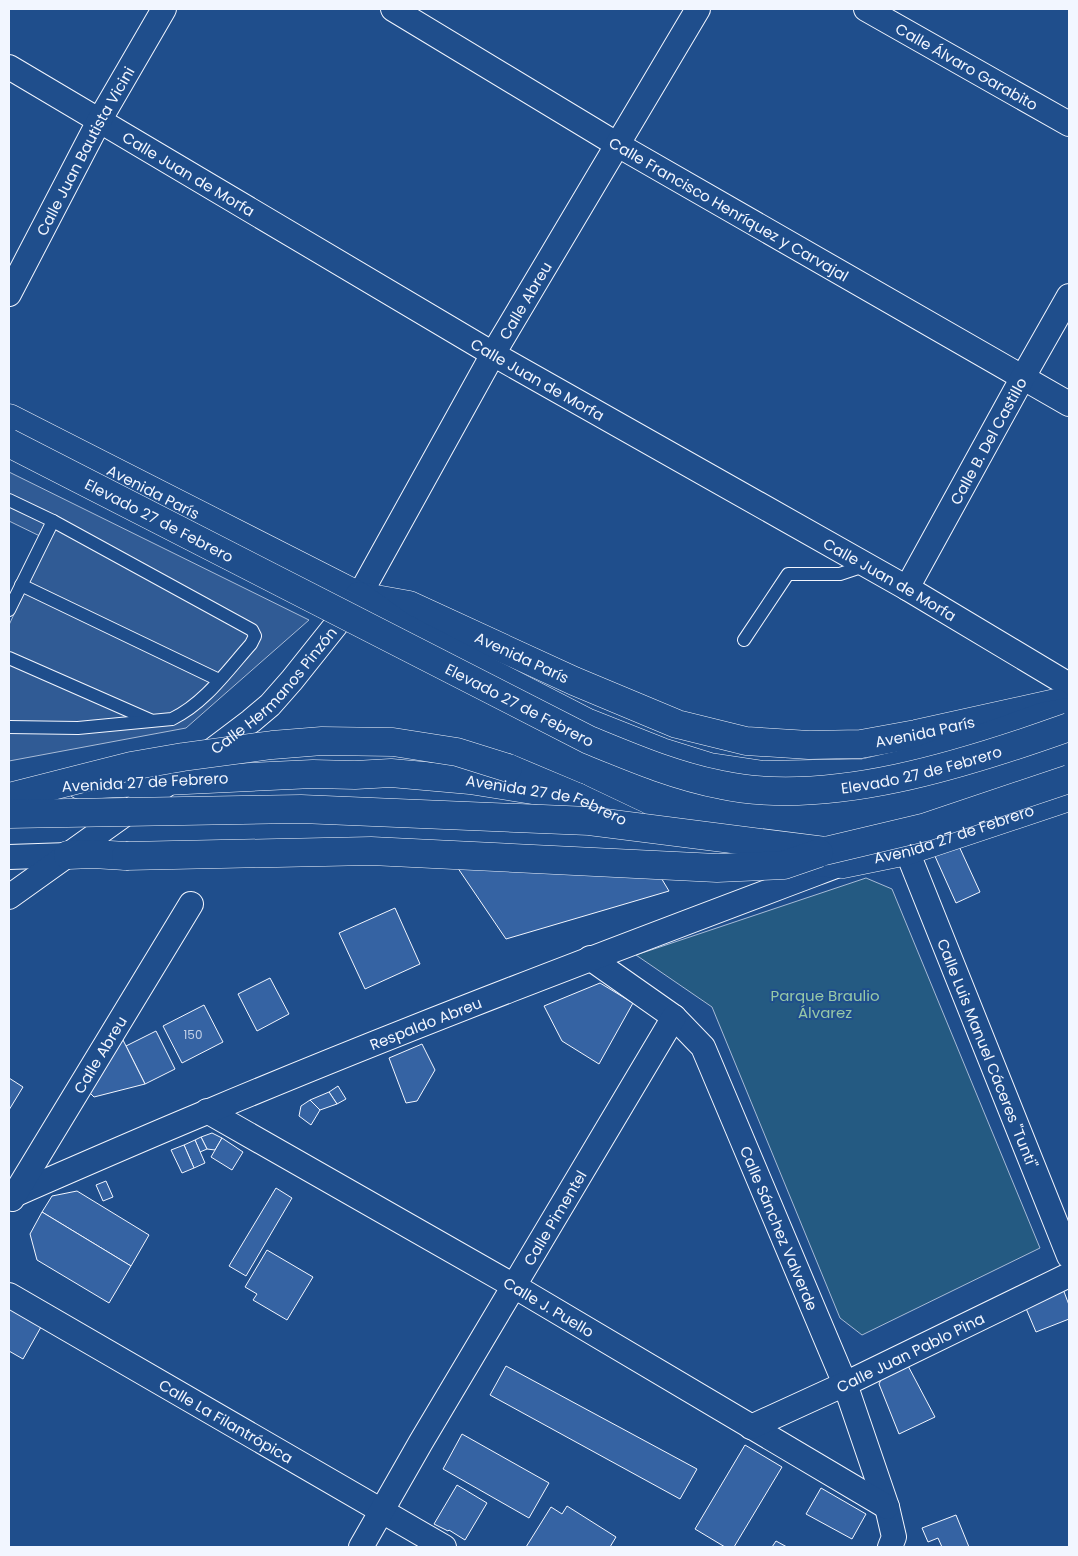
<svg xmlns="http://www.w3.org/2000/svg" width="1078" height="1556" viewBox="0 0 1078 1556" font-family="Poppins,sans-serif">
<style>
.green{fill:#245a82;stroke:#a8bbd7}
.parking{fill:#305b95;stroke:#a8bbd7}
.building{fill:#3563a3;stroke:#f2f6ff}
.lines{fill:none;stroke-linecap:round;stroke-linejoin:round}
.service-casing{stroke:#f2f6ff;stroke-width:14}
.minor-casing{stroke:#f2f6ff;stroke-width:26}
.primary-casing{stroke:#f2f6ff;stroke-width:29}
.motorway-casing{stroke:#f2f6ff;stroke-width:29}
.service{stroke:#1f4e8c;stroke-width:12}
.minor{stroke:#1f4e8c;stroke-width:24}
.primary{stroke:#1f4e8c;stroke-width:28}
.motorway{stroke:#1f4e8c;stroke-width:28}
.motorway-bridge-casing{stroke:#f2f6ff;stroke-width:29;stroke-linecap:butt}
.motorway-bridge{stroke:#1f4e8c;stroke-width:28}
.labels{text-anchor:middle;dominant-baseline:central;stroke-width:4;stroke-linejoin:round;paint-order:stroke}
.number-label{font-size:12px;fill:#c3d1e8}
.street-label{font-size:15px;fill:#f2f6ff;stroke:#1f4e8c}
.park-label{font-size:15px;fill:#97c8a6;stroke:#1f4e8c}
</style>
<rect width="100%" height="100%" fill="#1f4e8c"/>
<!-- green -->
<path class="green" d="M866,878L892,889L1040,1248L862,1335L840,1318L712,1007L636,955Z"/>
<!-- parking -->
<path class="parking" d="M9,472L309,620L186,728L9,761V625L48,540L9,521Z"/>
<!-- building -->
<g class="building">
<path d="M958,844L980,892L956,903L934,854Z"/>
<path d="M648,856L669,891L506,939L451,858Z"/>
<path d="M395,908L420,964L365,989L339,933Z"/>
<path d="M270,978L289,1014L257,1031L238,994Z"/>
<path d="M600,983L633,1003L599,1064L562,1041L544,1006Z"/>
<path d="M204,1005L223,1042L182,1063L163,1026Z"/>
<path d="M156,1031L175,1069L145,1084L126,1046Z"/>
<path d="M121,1036L145,1084L94,1097L88,1091Z"/>
<path d="M422,1044L435,1070L417,1101L406,1103L389,1058Z"/>
<path d="M9,1078L23,1087L9,1110Z"/>
<path d="M338,1086L346,1099L337,1104L329,1092Z"/>
<path d="M329,1092L337,1104L320,1110L310,1100Z"/>
<path d="M310,1100L320,1110L311,1125L299,1116L301,1106Z"/>
<path d="M212,1133L222,1138L215,1150L207,1149L201,1137Z"/>
<path d="M201,1137L207,1149L200,1152L195,1140Z"/>
<path d="M222,1138L243,1152L232,1170L211,1157Z"/>
<path d="M195,1140L205,1163L194,1168L184,1145Z"/>
<path d="M184,1145L194,1168L182,1173L171,1150Z"/>
<path d="M106,1181L113,1197L103,1201L96,1185Z"/>
<path d="M276,1188L292,1198L246,1276L229,1266Z"/>
<path d="M77,1191L149,1235L131,1266L42,1212L52,1196Z"/>
<path d="M42,1212L131,1266L109,1303L37,1260L30,1234Z"/>
<path d="M267,1250L313,1277L287,1320L253,1300L257,1294L245,1287Z"/>
<path d="M1063,1289L1069,1305V1319L1036,1332L1022,1299Z"/>
<path d="M9,1308L41,1327L23,1359L9,1351Z"/>
<path d="M906,1362L935,1417L899,1434L879,1384L886,1369Z"/>
<path d="M506,1366L697,1469L680,1499L490,1395Z"/>
<path d="M462,1434L549,1483L529,1518L443,1469Z"/>
<path d="M745,1445L782,1467L734,1547H725L695,1529Z"/>
<path d="M457,1485L487,1503L465,1540L449,1530L448,1531L434,1524Z"/>
<path d="M821,1488L866,1514L852,1539L806,1514Z"/>
<path d="M567,1506L616,1537L610,1547H526L551,1507L562,1514Z"/>
<path d="M956,1515L969,1547H942L938,1538L928,1542L922,1528Z"/>
<path d="M776,1541L787,1547H772Z"/>
</g>
<g class="lines">
<!-- service casing -->
<g class="service-casing">
<g id="service">
<path d="M9,500L53,521L9,610"/>
<path d="M21,585L219,680"/>
<path d="M744,640L788,574H840L867,565"/>
<path d="M9,658L150,720"/>
<path d="M9,727L78,728L172,719C205,703 227,671 251,644L255,636L252,630L53,521"/>
</g>
</g>
<!-- minor casing -->
<g class="minor-casing">
<g id="minor">
<path id="s1" d="M393,9L618,145L1069,404"/>
<path id="s2" d="M866,9L1069,124"/>
<path id="s3" d="M9,67L493,354L907,588L1069,685"/>
<path id="s4" d="M9,294L99,121L164,9"/>
<path id="s5" d="M907,588L1023,377L1069,296"/>
<path id="s6" d="M206,755L251,721L270,705L292,680L359,596L493,354L698,9"/>
<path id="s7" d="M907,851L1069,1256"/>
<path d="M9,857L68,855"/>
<path d="M9,897L177,777"/>
<path id="s8" d="M590,958L674,1017L703,1047L845,1384L887,1507L894,1537L890,1547"/>
<path id="s9" d="M207,1111L514,1286L887,1507"/>
<path id="s10" d="M14,1195C78,1167 142,1139 207,1112C416,1024 629,944 841,864"/>
<path id="s11" d="M12,1199L191,904"/>
<path id="s12" d="M9,1295L444,1547"/>
<path id="s13" d="M751,1427L845,1384L1069,1275"/>
<path id="s14" d="M361,1547L421,1442L674,1017"/>
</g>
</g>
<!-- primary casing -->
<g class="primary-casing">
<g id="primary">
<path id="s15" d="M9,418L359,596L409,605L574,681L677,724L746,741L809,745L861,744L916,734L1056,703"/>
<path id="s16" d="M80,785L313,774L355,775L391,773L470,780L577,797L636,825"/>
<path id="s17" d="M797,861L843,864L907,851L1069,797"/>
</g>
</g>
<!-- motorway casing -->
<g class="motorway-casing">
<g id="motorway">
<path d="M359,596L402,627L586,722L662,752L710,767L763,775L865,773L921,760L1045,716L1069,712"/>
<path d="M508,768L577,797"/>
<path d="M68,855L93,854L126,856"/>
</g>
</g>
<!-- service -->
<use href="#service" class="service"/>
<!-- minor -->
<use href="#minor" class="minor"/>
<!-- primary -->
<use href="#primary" class="primary"/>
<!-- motorway -->
<use href="#motorway" class="motorway"/>
<!-- motorway-bridge casing -->
<g class="motorway-bridge-casing">
<g id="motorway-bridge">
<path id="s18" d="M9,443L589,740C633,758 675,776 722,785C829,808 968,763 1069,727"/>
<path d="M9,797L131,766L183,757L272,745L322,741L393,742L457,752L508,768"/>
<path d="M9,814L301,809L589,821L825,851L926,827L1069,779"/>
<path d="M126,856L371,851L717,868L784,865L819,853"/>
</g>
</g>
<!-- motorway-bridge -->
<use href="#motorway-bridge" class="motorway-bridge"/>
</g>
<g class="labels">
<!-- number labels -->
<g class="number-label">
<text x="193" y="1034">150</text>
</g>
<!-- street labels -->
<g class="street-label">
<text stroke="none"><textPath href="#s2" startOffset="116">Calle Álvaro Garabito</textPath></text>
<text stroke="none"><textPath href="#s4" startOffset="162">Calle Juan Bautista Vicini</textPath></text>
<text stroke="none"><textPath href="#s3" startOffset="209">Calle Juan de Morfa</textPath></text>
<text stroke="none"><textPath href="#s1" startOffset="391">Calle Francisco Henríquez y Carvajal</textPath></text>
<text stroke="none"><textPath href="#s6" startOffset="561">Calle Abreu</textPath></text>
<text stroke="none"><textPath href="#s3" startOffset="614">Calle Juan de Morfa</textPath></text>
<text stroke="none"><textPath href="#s5" startOffset="168">Calle B. Del Castillo</textPath></text>
<text stroke="none"><textPath href="#s15" startOffset="162">Avenida París</textPath></text>
<text stroke="none"><textPath href="#s18" startOffset="169">Elevado 27 de Febrero</textPath></text>
<text stroke="none"><textPath href="#s3" startOffset="1019">Calle Juan de Morfa</textPath></text>
<text stroke="none"><textPath href="#s15" startOffset="568">Avenida París</textPath></text>
<text stroke="none"><textPath href="#s6" startOffset="94">Calle Hermanos Pinzón</textPath></text>
<text stroke="none"><textPath href="#s18" startOffset="574">Elevado 27 de Febrero</textPath></text>
<text stroke="none"><textPath href="#s15" startOffset="988">Avenida París</textPath></text>
<text stroke="none"><textPath href="#s18" startOffset="994">Elevado 27 de Febrero</textPath></text>
<text transform="translate(145 782) rotate(-3)">Avenida 27 de Febrero</text>
<text stroke="none"><textPath href="#s16" startOffset="470">Avenida 27 de Febrero</textPath></text>
<text stroke="none"><textPath href="#s17" startOffset="161">Avenida 27 de Febrero</textPath></text>
<text stroke="none"><textPath href="#s10" startOffset="446">Respaldo Abreu</textPath></text>
<text stroke="none"><textPath href="#s7" startOffset="218">Calle Luis Manuel Cáceres "Tunti"</textPath></text>
<text stroke="none"><textPath href="#s11" startOffset="169">Calle Abreu</textPath></text>
<text stroke="none"><textPath href="#s14" startOffset="382">Calle Pimentel</textPath></text>
<text stroke="none"><textPath href="#s8" startOffset="341">Calle Sánchez Valverde</textPath></text>
<text stroke="none"><textPath href="#s9" startOffset="394">Calle J. Puello</textPath></text>
<text stroke="none"><textPath href="#s13" startOffset="176">Calle Juan Pablo Pina</textPath></text>
<text stroke="none"><textPath href="#s12" startOffset="251">Calle La Filantrópica</textPath></text>
</g>
<!-- park labels -->
<g class="park-label">
<text x="825" y="995">Parque Braulio<tspan x="825" dy="17">Álvarez</tspan></text>
</g>
</g>
<!-- border -->
<rect width="1078" height="1556" fill="none" stroke="#f2f6ff" stroke-width="20"/>
</svg>
